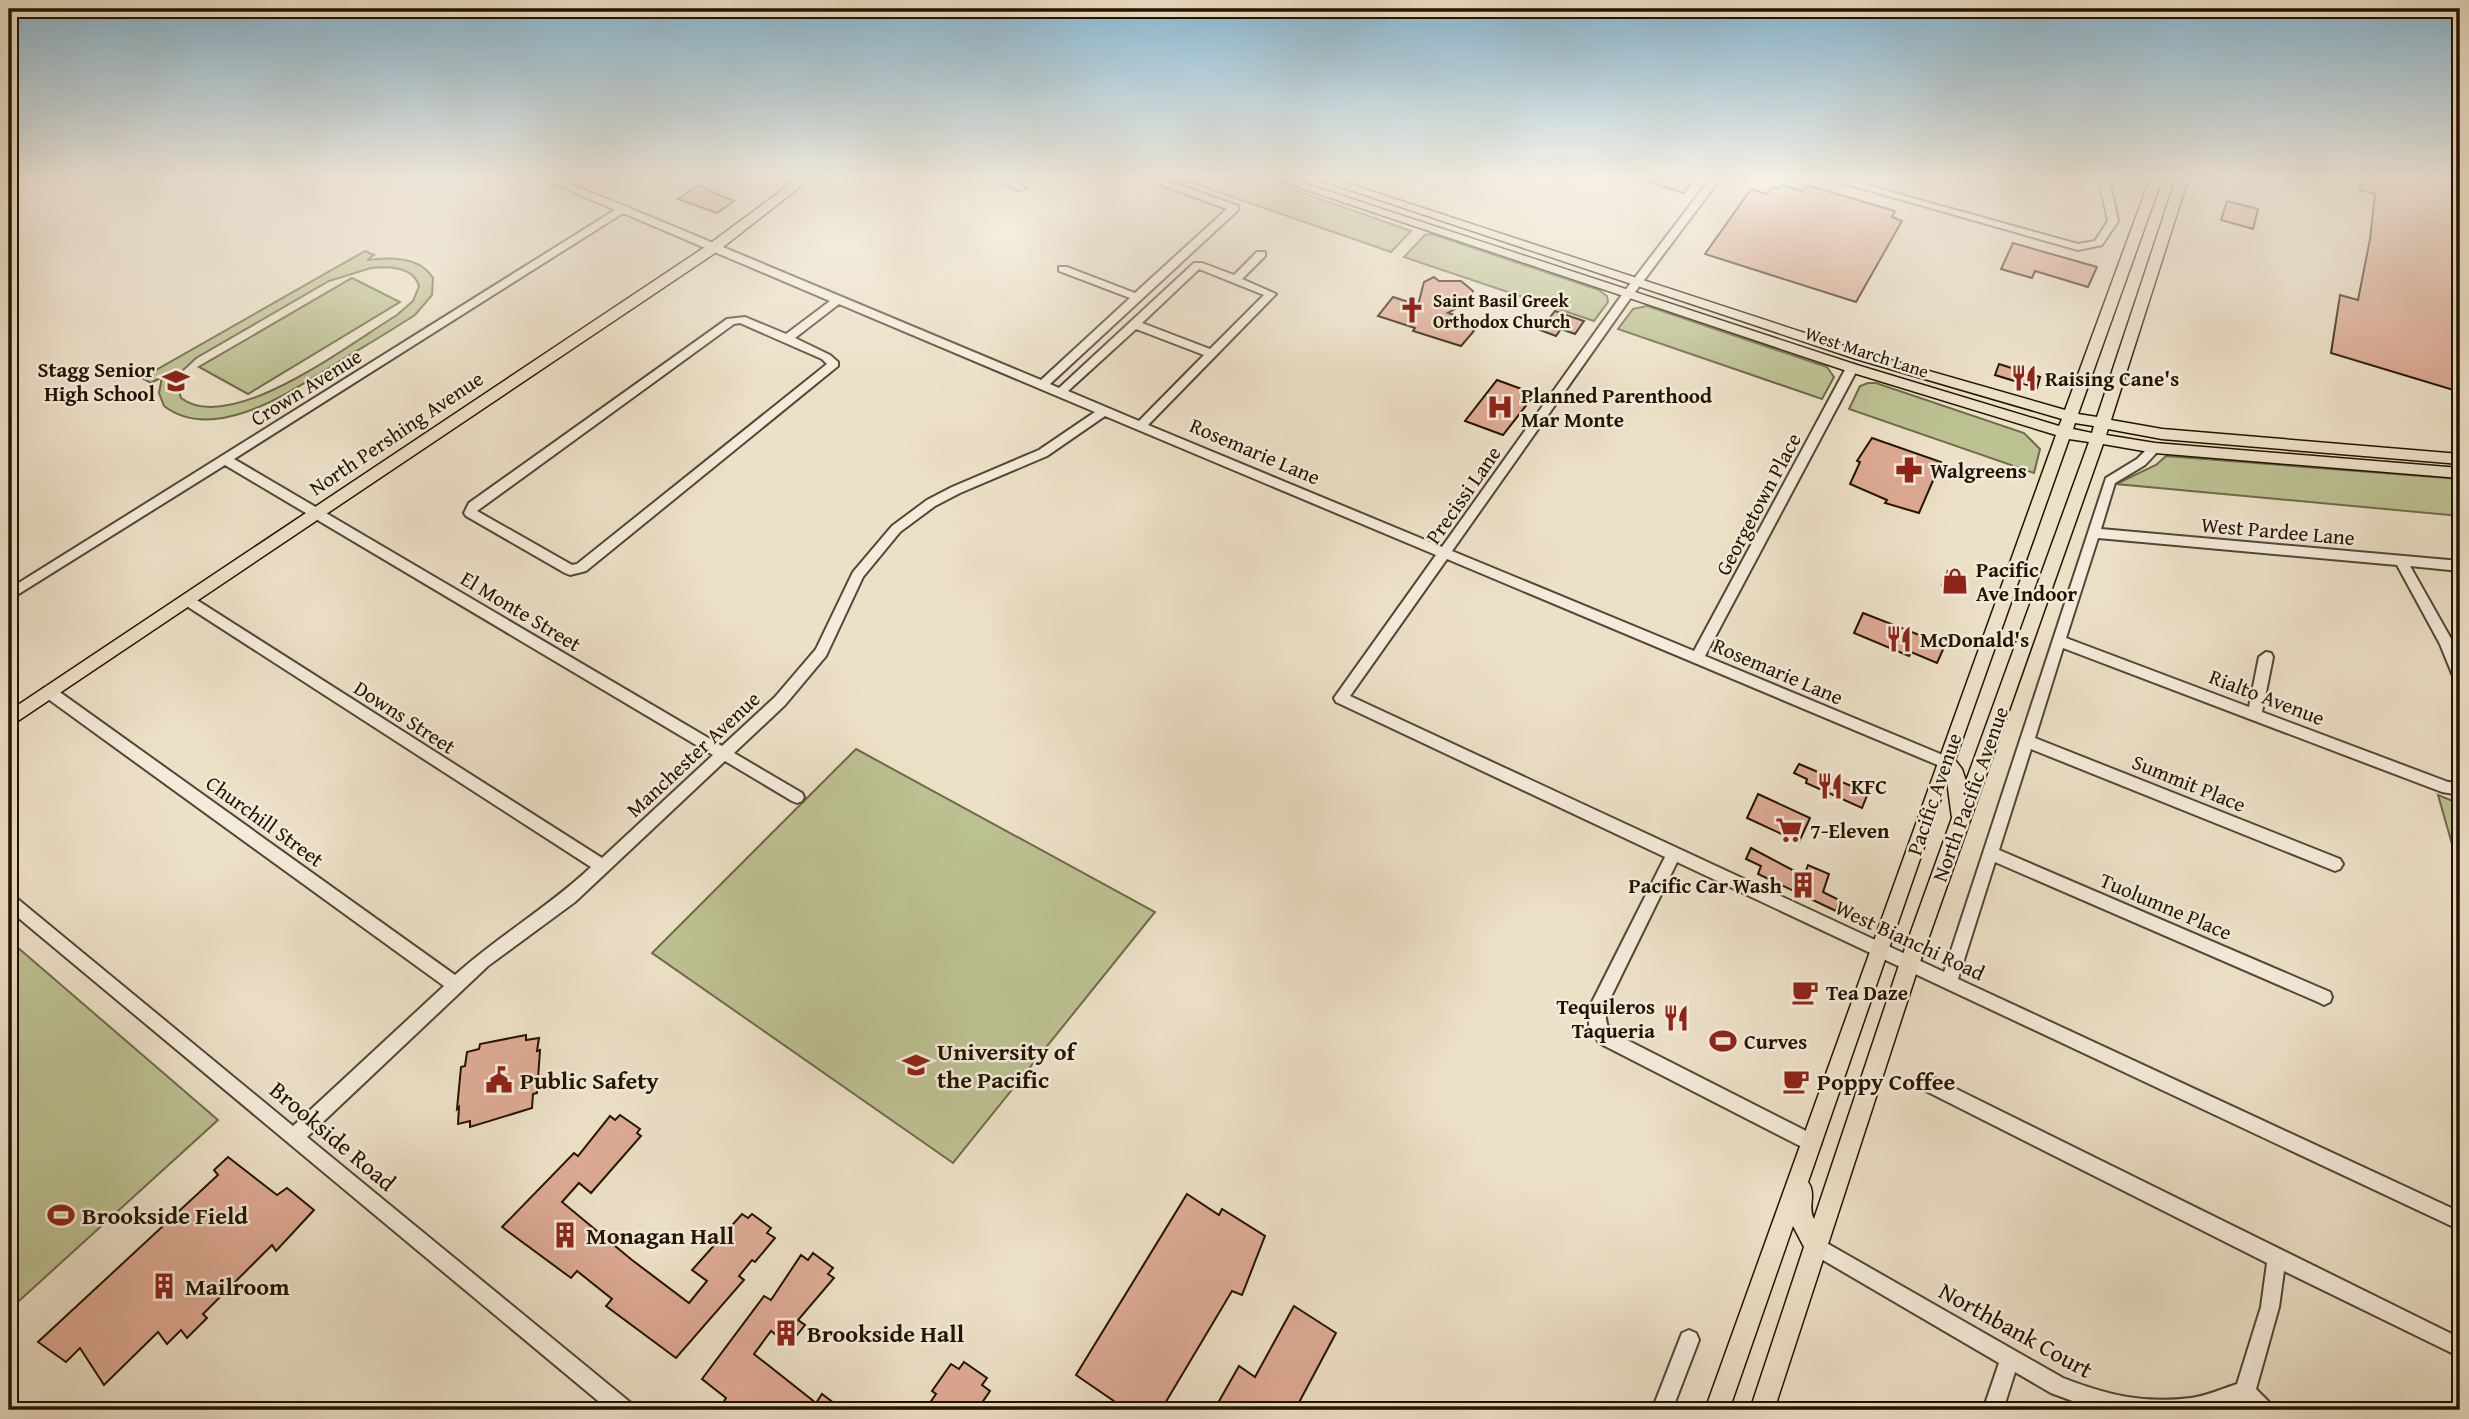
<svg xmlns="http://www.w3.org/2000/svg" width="2469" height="1419" viewBox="0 0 2469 1419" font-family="'Gentium Book Plus',serif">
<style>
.green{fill:#bcc192;stroke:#6f6a49;stroke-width:2;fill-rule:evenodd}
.building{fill:#deaa94;stroke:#221300;stroke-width:2}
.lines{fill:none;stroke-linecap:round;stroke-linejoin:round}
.minor-casing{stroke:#544632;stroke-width:4}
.major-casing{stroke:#221300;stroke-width:3}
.minor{fill:#f3ebdb;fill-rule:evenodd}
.major{fill:#ece0c7;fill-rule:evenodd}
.labels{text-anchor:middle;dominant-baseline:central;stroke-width:5;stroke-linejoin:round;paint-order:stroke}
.far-poi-label{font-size:18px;font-weight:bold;fill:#221300;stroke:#f3ebdb;text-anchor:start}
.far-street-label{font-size:18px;fill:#221300;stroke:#f3ebdb}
.poi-label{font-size:21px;font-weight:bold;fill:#221300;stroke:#f3ebdb;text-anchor:start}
.street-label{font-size:21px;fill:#221300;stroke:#f3ebdb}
.near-poi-label{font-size:24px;font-weight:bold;fill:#221300;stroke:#f3ebdb;text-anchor:start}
.near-street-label{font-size:24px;fill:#221300;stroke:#f3ebdb}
</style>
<rect width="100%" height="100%" fill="#ece0c7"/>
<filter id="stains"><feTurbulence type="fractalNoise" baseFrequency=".00286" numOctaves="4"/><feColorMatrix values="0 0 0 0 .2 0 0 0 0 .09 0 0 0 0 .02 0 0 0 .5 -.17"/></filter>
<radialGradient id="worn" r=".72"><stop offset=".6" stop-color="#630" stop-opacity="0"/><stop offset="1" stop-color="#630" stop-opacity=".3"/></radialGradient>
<!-- green -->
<g class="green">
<path d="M1181,179H1263L1411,231L1391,252Z"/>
<path d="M1431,234L1599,290L1607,296L1608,302L1594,321L1404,257L1425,235Z"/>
<path d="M365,251L374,255L367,260C389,257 420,256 433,278L432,295L415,315C389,332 363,347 337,363C293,390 215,445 164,406L159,393L162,377L151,383L142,378ZM371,268C389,266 413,266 419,286L413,301L397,315C351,343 231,436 181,398L177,382L183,370L196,358L329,281Z"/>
<path d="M352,278L400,302L248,394L199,367Z"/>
<path d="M1647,306L1827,367L1834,377L1822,399L1618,329L1633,309Z"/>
<path d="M1868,383H1876L2024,433L2040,449L2034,473L1849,409L1860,386Z"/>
<path d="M2166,456L2460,479V516L2116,484L2156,465Z"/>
<path d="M856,749L1155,912L953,1163L652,953Z"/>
<path d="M2438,795L2460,804V872Z"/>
<path d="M9,940L218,1120L9,1310Z"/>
</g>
<!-- building -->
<g class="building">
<path d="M1645,179H1694L1684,193L1644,181Z"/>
<path d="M2361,179H2460V392L2331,353L2340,295L2358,300L2370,239L2375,194L2360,190Z"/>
<path d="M699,185L712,192L734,201L717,213L678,199Z"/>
<path d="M1782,185L1803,191L1807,185L1895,211L1892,217L1902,221L1856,302L1705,254L1751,189L1767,194L1772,187L1779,189Z"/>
<path d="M2227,201L2258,209L2253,229L2221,220Z"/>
<path d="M2013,243L2097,267L2088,287L2035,271L2032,278L2001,269Z"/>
<path d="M1434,277L1439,281H1461L1473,291L1469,301L1448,313L1467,319L1464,323L1474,331L1461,346L1413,331L1415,328L1378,316L1393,297L1418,305L1424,282Z"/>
<path d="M1555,311L1584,321L1575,334L1561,329L1556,336L1540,330Z"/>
<path d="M1999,364L2040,377L2037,388L1995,375Z"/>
<path d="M1497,380L1535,394L1503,435L1465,421Z"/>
<path d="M1872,438L1941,462L1919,513L1885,503L1887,500L1850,484L1860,462L1857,461Z"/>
<path d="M1948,571L1964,578L1959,591L1942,585Z"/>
<path d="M1863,613L1945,645L1937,663L1911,652L1909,656L1854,633Z"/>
<path d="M1799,764L1868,793L1862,808L1806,783L1807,779L1794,773Z"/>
<path d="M1758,794L1810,818L1799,842L1747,818Z"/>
<path d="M1751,848L1804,876L1808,865L1829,874L1823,892L1839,900L1836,911L1758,874L1761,866L1746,859Z"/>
<path d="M526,1035V1040L539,1038L537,1051L540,1050L537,1093L533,1094L532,1108L470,1127V1121L458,1124L459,1107L457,1109L461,1067L465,1066L467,1052L479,1049L480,1044Z"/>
<path d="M620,1115L640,1129L637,1133L641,1136L591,1193L579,1183L562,1202L632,1260L689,1303L707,1281L692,1270L742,1214L748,1218L752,1214L771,1228L767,1233L775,1238L755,1262L752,1260L739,1276L744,1280L676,1358L606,1306L612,1299L577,1271L571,1278L502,1227L574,1153L578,1156L610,1116L615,1120Z"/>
<path d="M228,1157L277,1195L287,1188L314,1210L276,1251L272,1245L203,1314L207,1318L187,1338L181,1330L167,1344L158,1332L104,1385L80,1348L66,1362L38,1342L218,1175L214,1170Z"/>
<path d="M1187,1194L1219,1215L1222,1209L1265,1236L1242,1295L1232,1291L1161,1410H1127L1076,1375Z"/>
<path d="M813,1253L833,1268L828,1274L834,1278L798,1320L805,1325L789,1345L771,1331L754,1354L816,1403L822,1394L843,1410H732L723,1403L726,1398L702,1379L764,1296L771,1300L801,1255L808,1260Z"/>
<path d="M1294,1306L1336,1333L1295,1410H1214L1239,1366L1255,1377Z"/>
<path d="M964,1362L987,1378L982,1385L990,1391L977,1410H925L936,1394L932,1391L951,1364L959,1369Z"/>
</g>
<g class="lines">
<!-- minor casing -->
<g class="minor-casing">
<g id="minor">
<path d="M544,179H557L627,207L1041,380L1130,298L1059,271V267H1067L1135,293L1227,209L1162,185V181H1168L1238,206V210L1050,384L1059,388L1194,263H1202L1234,275L1257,252H1265V256L1242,279L1276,294L1148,425L1442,547L1624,292L1710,179H1720L1632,296L1452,551L1694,651L1846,368L1852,364L1856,365L1858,368L1705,656L1950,758L1952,762L1950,766H1940L1447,559L1350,696L1944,972L2106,478L2137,459L2151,445L2155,444L2161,448L2145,465L2115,483L2101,529L2460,561V571L2410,566L2454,644L2460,660V682L2455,681L2440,644L2397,565L2098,538L2066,638L2249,707L2259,657L2266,652L2271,653L2273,657L2262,712L2448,782L2460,783V795L2442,792L2063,648L2035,738L2340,859L2343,864L2340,869L2335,871L2330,869L2031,749L1999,850L2330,992L2332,997L2330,1002L2324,1005L2318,1002L1995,862L1958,979L2460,1212V1230L1677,862L1606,1007C1605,1027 1607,1029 1625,1039L1818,1137L1821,1143L1818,1149L1812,1152L1806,1149L1599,1043L1589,1025L1590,1006L1665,857L1336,702L1334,698L1436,555L1105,416L1047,456L960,493L935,506L900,532L863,577L826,656L785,705L734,753L802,793L804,797L802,801L797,803L792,801L725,761L575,902L488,966L307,1137L631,1403L634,1410H609L9,910V894L14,896L293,1126L444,986L44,696L42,692L44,688H54L455,975C498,936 549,907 591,867L182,603L180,600L182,597H192L602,858L713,755L225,465L9,600V589L615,210ZM623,213L830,301L786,334L745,317L727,319L469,503L464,513L466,516L565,573L570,575L586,571L838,366V362L830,355L795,338L839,304L1095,412L1039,450L952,487L927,500L892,526L853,572L816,649L775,697L722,746L234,459ZM1199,269L1264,295L1210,349L1142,323ZM740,323L822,359L827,364L577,564L572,565L477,511L734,324ZM1136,329L1204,355L1139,421L1068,391Z"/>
<path d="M990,179H1004L1026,188L1018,190Z"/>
<path d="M1829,179H1844L2078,244L2095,241L2108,221L2099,179H2109L2118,221L2102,245L2078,250Z"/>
<path d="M1924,1073L2460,1338V1357L2284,1271L2279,1307L2256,1389L2270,1403L2273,1410H2249L2242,1403L2217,1410H2097L2051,1393L2015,1372L2003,1410H1983L1999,1363L1811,1253L1808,1247L1811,1241L1817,1238L1823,1241L2063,1378C2107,1395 2143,1404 2191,1398C2206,1396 2222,1389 2237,1384L2261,1307L2267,1263L1918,1087L1915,1081L1918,1075Z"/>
<path d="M1689,1330L1696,1333L1699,1340L1672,1410H1652L1682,1333Z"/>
</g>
</g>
<!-- major casing -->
<g class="major-casing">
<g id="major">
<path d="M797,179H810L718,251L9,727V711L708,245Z"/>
<path d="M1274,179H1291L1857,365L2059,426L2062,419L1856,359L1317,179H1334L1866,353L2065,410L2150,179H2162L2078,414L2097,417L2176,179H2188L2111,420L2162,429L2460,454V464L2162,439L2108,429L2106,435L2155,443L2460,468V478L2155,453L2103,444L1919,965L1774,1410H1750L1804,1247L1793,1226L1729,1410H1705L2056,435L1847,371ZM2075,423L2094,426L2092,433L2073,429ZM2069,439L2089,442L1966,781L1962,769L1955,760ZM1947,781L1952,818L1899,965L1814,1219C1807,1207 1817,1194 1808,1182Z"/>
</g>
</g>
<!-- minor -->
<use href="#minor" class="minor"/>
<!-- major -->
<use href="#major" class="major"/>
</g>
<!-- sky -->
<linearGradient id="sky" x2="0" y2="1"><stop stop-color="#88b8d3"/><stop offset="0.47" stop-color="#f6f1e6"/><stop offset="1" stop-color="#f6f1e6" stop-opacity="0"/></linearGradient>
<rect width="2469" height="377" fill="url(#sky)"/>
<!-- icons -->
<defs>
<g id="church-bare" transform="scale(2.1)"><path d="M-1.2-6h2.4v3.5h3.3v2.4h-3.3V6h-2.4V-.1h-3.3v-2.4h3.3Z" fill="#8f2418" stroke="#f3ebdb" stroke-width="2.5" paint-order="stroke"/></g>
<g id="restaurant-bare" transform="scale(2.1)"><path d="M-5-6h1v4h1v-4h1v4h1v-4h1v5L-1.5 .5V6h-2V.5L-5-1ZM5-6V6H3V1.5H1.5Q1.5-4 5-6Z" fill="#8f2418" stroke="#f3ebdb" stroke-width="2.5" paint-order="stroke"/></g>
<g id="school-bare" transform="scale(2.1)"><path d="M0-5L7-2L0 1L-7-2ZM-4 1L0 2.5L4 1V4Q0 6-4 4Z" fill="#8f2418" stroke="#f3ebdb" stroke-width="2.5" paint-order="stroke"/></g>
<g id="hospital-bare" transform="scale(2.1)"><path d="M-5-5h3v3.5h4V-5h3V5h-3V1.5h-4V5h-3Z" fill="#8f2418" stroke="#f3ebdb" stroke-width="2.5" paint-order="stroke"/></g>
<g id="pharmacy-bare" transform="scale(2.1)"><path d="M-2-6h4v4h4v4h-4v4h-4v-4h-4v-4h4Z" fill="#8f2418" stroke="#f3ebdb" stroke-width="2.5" paint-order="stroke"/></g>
<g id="shop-bare" transform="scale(2.1)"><path d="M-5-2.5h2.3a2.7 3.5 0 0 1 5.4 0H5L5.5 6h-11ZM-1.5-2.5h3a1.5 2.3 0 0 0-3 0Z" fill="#8f2418" stroke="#f3ebdb" stroke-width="2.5" paint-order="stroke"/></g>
<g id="supermarket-bare" transform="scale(2.1)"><path d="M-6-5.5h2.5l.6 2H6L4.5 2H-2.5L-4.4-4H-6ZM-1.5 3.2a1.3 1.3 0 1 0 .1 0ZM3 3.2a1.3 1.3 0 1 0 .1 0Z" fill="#8f2418" stroke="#f3ebdb" stroke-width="2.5" paint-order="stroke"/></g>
<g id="building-bare" transform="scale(2.1)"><path d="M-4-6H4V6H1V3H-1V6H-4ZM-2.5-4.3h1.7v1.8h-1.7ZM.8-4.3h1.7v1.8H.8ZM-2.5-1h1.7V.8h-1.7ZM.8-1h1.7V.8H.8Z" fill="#8f2418" stroke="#f3ebdb" stroke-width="2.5" paint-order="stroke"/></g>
<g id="cafe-bare" transform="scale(2.1)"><path d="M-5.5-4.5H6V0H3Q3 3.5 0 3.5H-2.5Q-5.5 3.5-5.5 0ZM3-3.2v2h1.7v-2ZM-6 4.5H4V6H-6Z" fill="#8f2418" stroke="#f3ebdb" stroke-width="2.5" paint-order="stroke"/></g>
<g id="stadium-bare" transform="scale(2.1)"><path d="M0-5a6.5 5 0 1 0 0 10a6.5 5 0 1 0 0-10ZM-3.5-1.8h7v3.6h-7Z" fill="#8f2418" stroke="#f3ebdb" stroke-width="2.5" paint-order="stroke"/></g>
<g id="university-bare" transform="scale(2.1)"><path d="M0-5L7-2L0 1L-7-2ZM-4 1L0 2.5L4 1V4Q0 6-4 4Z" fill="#8f2418" stroke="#f3ebdb" stroke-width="2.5" paint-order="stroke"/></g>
<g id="civic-bare" transform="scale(2.1)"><path d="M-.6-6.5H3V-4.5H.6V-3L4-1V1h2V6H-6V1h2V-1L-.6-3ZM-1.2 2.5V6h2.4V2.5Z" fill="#8f2418" stroke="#f3ebdb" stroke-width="2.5" paint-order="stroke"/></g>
</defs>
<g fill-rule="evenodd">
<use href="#church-bare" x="1412" y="310"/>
<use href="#restaurant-bare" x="2024" y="378"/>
<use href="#school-bare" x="176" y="381"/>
<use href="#hospital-bare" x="1500" y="407"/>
<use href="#pharmacy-bare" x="1909" y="470"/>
<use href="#shop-bare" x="1955" y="581"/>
<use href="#restaurant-bare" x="1899" y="639"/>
<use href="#restaurant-bare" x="1830" y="786"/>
<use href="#supermarket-bare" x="1789" y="830"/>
<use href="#building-bare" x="1803" y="885"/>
<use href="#cafe-bare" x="1805" y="992"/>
<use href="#restaurant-bare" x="1676" y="1018"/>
<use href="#stadium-bare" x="1723" y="1041"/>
<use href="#university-bare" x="916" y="1065"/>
<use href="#civic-bare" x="499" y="1080"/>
<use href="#cafe-bare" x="1796" y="1081"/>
<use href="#stadium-bare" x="61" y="1215"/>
<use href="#building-bare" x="565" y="1235"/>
<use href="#building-bare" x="164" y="1286"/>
<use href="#building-bare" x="786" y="1333"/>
</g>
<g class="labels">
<!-- far-poi labels -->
<g class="far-poi-label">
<text x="1433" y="300">Saint Basil Greek<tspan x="1433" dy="21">Orthodox Church</tspan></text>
</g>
<!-- far-street labels -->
<g class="far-street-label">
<text transform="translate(1867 352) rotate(18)">West March Lane</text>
</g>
<!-- poi labels -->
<g class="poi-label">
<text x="155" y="369" text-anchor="end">Stagg Senior<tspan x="155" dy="24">High School</tspan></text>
<text x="2045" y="378">Raising Cane's</text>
<text x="1521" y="395">Planned Parenthood<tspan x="1521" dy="24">Mar Monte</tspan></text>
<text x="1930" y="470">Walgreens</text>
<text x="1976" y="569">Pacific<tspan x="1976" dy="24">Ave Indoor</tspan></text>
<text x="1920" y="639">McDonald's</text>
<text x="1851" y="786">KFC</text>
<text x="1810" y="830">7-Eleven</text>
<text x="1782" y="885" text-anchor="end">Pacific Car Wash</text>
<text x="1826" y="992">Tea Daze</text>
<text x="1655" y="1006" text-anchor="end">Tequileros<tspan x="1655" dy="24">Taqueria</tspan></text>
<text x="1744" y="1041">Curves</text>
</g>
<!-- street labels -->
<g class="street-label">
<text transform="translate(306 387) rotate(-32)">Crown Avenue</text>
<text transform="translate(396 433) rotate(-34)">North Pershing Avenue</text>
<text transform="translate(1255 451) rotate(23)">Rosemarie Lane</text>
<text transform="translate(1463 495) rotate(-55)">Precissi Lane</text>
<text transform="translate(1758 504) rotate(-62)">Georgetown Place</text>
<text transform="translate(2278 531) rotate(5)">West Pardee Lane</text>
<text transform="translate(521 611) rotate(31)">El Monte Street</text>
<text transform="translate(1778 671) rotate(23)">Rosemarie Lane</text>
<text transform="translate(2267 697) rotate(21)">Rialto Avenue</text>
<text transform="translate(405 717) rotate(33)">Downs Street</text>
<text transform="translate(693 754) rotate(-43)">Manchester Avenue</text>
<text transform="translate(2189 783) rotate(22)">Summit Place</text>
<text transform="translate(1934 794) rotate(-71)">Pacific Avenue</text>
<text transform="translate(1970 794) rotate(-70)">North Pacific Avenue</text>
<text transform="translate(265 821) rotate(36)">Churchill Street</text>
<text transform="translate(2166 906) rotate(23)">Tuolumne Place</text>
<text transform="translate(1910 940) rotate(25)">West Bianchi Road</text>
</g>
<!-- near-poi labels -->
<g class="near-poi-label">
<text x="937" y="1051">University of<tspan x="937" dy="28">the Pacific</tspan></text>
<text x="520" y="1080">Public Safety</text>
<text x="1817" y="1081">Poppy Coffee</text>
<text x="82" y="1215">Brookside Field</text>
<text x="586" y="1235">Monagan Hall</text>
<text x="185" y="1286">Mailroom</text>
<text x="807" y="1333">Brookside Hall</text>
</g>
<!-- near-street labels -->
<g class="near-street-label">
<text transform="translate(333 1136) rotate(40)">Brookside Road</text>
<text transform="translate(2016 1330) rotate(29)">Northbank Court</text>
</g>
</g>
<!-- margin -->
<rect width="2469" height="1419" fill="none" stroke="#ece0c7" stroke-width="35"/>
<rect x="10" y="10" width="2448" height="1398" fill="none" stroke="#221300" stroke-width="3.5"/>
<rect x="18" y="18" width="2434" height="1384" fill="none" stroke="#221300" stroke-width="2"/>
<rect width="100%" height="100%" filter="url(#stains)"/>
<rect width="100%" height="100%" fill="url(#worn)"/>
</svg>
